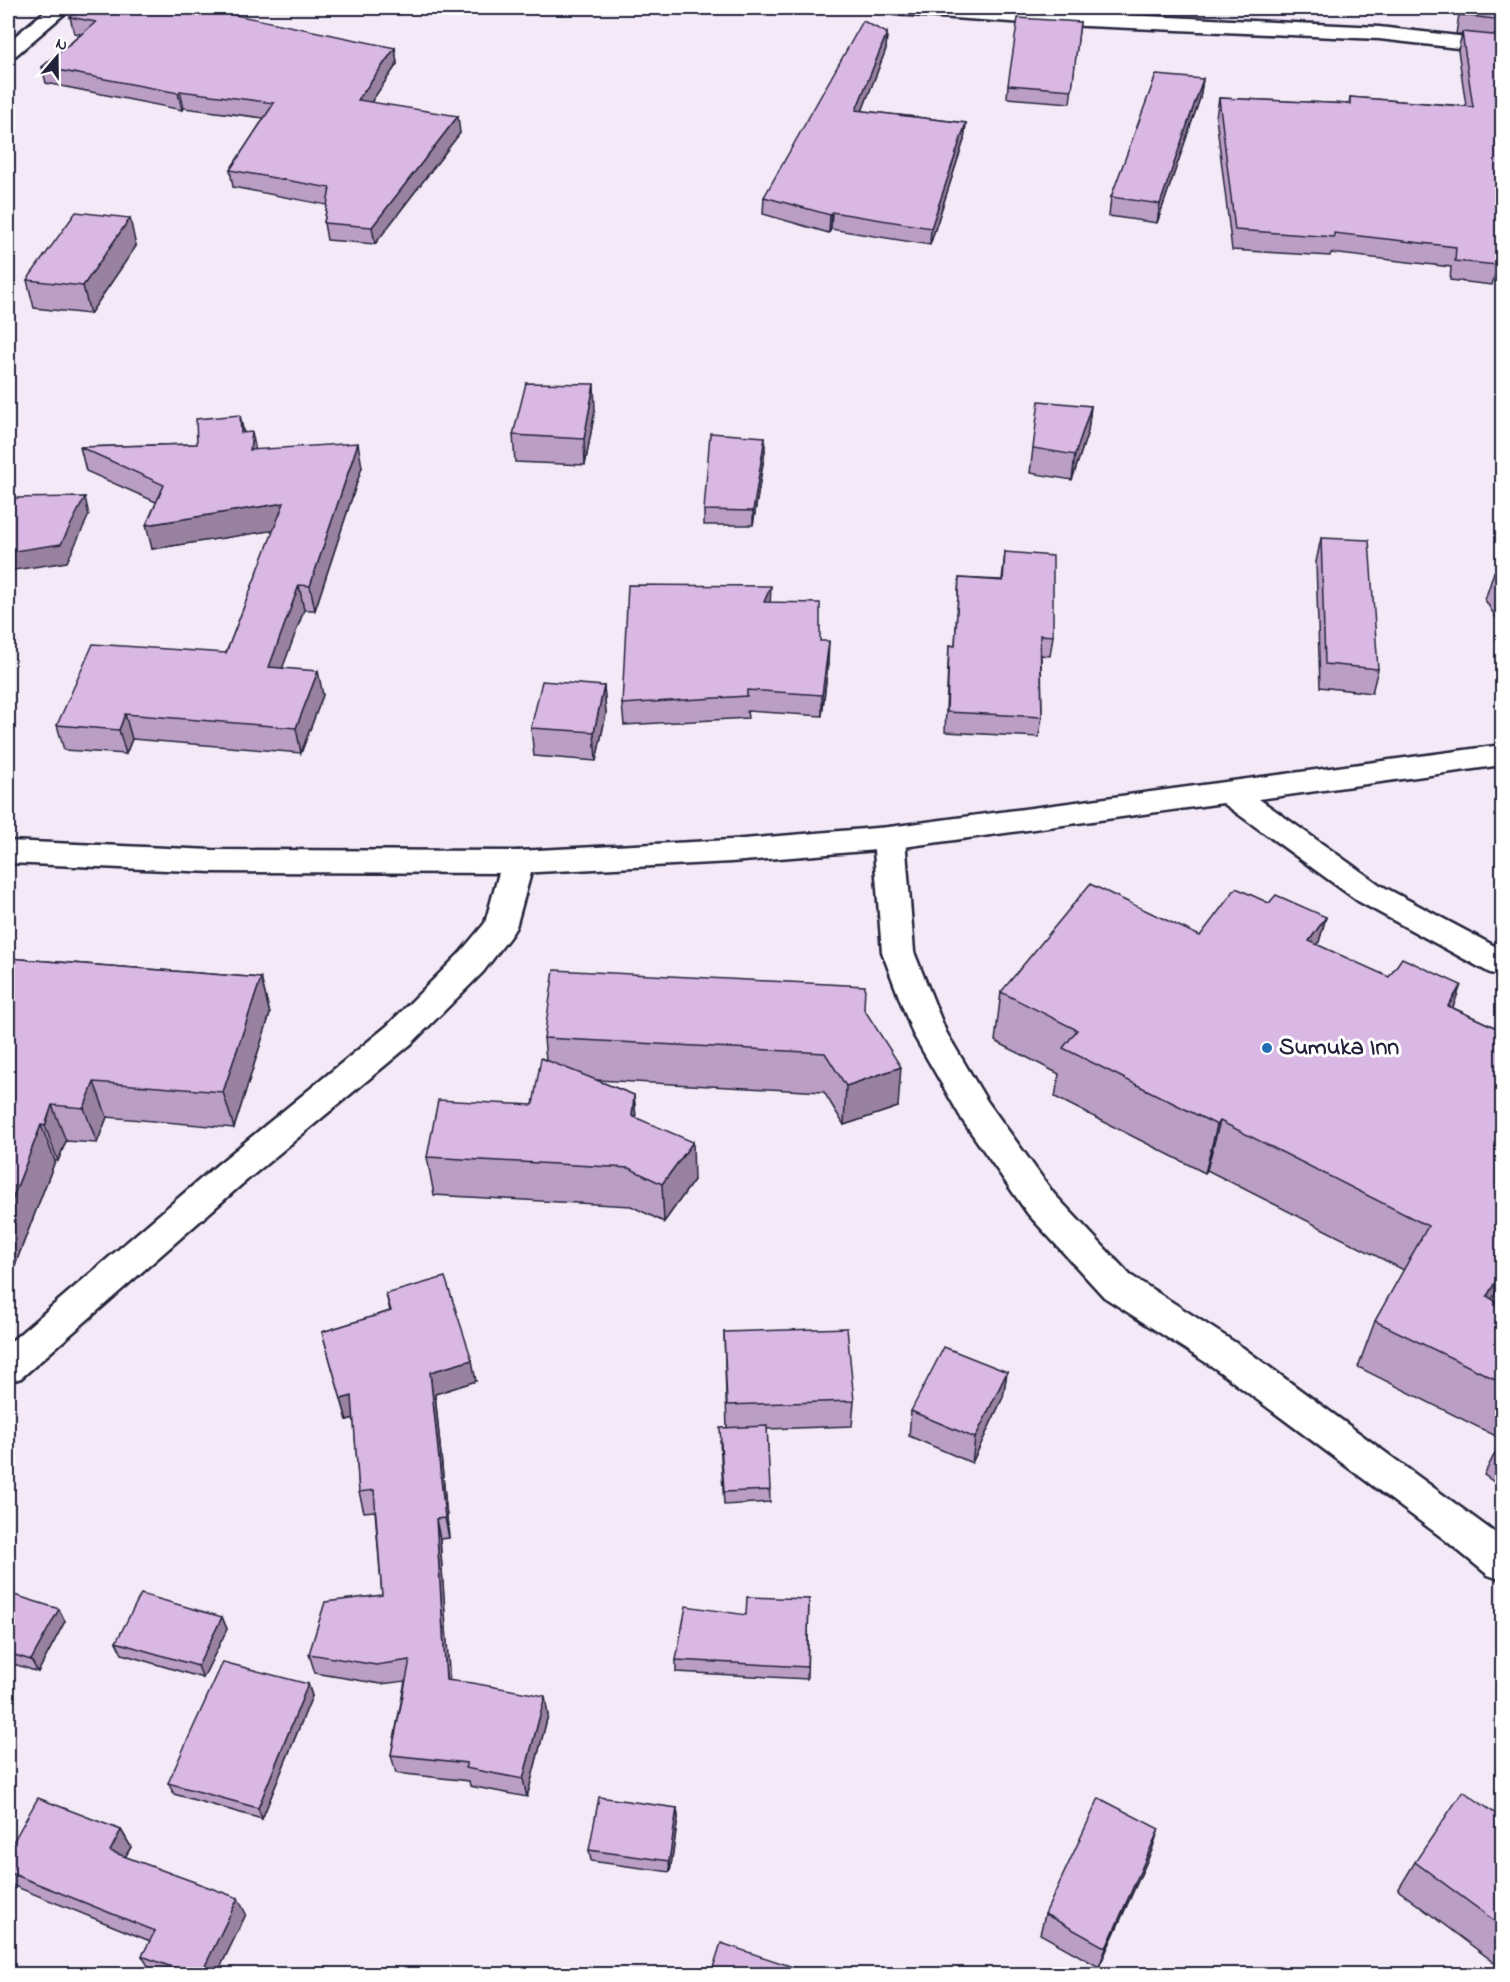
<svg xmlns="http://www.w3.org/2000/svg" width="1510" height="1982" viewBox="0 0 1510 1982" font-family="'Indie Flower',sans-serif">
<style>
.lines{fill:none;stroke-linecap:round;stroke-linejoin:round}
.street-casing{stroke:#22223b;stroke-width:5}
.secondary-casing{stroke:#22223b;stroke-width:5}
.street{fill:#fff;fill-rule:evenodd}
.secondary{fill:#fff;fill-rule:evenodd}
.wall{fill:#bb9ec4;stroke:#22223b;stroke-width:1.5}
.shaded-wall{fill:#9981a0;stroke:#22223b;stroke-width:1.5}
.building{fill:#dab8e4;stroke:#22223b;stroke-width:1.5}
.poi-dot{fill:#1f6fb2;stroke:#fff;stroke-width:2}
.labels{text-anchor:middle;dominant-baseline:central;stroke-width:6;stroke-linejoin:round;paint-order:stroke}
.poi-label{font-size:24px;font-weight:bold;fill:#22223b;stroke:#fff;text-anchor:start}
</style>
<rect width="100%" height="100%" fill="#f4eaf7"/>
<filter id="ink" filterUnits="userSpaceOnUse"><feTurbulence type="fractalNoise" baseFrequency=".0167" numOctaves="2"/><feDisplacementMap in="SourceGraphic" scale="12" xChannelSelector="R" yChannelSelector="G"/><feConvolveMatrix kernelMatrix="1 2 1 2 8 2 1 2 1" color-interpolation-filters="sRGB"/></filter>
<g filter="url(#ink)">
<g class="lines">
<!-- street casing -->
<g class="street-casing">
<g id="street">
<path d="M49,8H71L15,56L8,58V42Z"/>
<path d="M885,8H978L1379,27L1502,41V53L1379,39L1041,24L895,14L888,12Z"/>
<path d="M889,827L900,830L905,838L914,952L946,1032L987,1101L1054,1194L1130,1275L1242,1347L1502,1538V1580L1488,1575L1444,1539L1216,1369L1104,1297L1028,1214L963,1121L913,1034L882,952L873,838L878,830Z"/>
<path d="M518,851L529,854L534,862L516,927L511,935L483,972L411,1044L241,1185L21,1378L8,1382V1344L217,1165L387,1026L459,954L485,923L502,862L507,854Z"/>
</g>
</g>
<!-- secondary casing -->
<g class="secondary-casing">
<path id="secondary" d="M1502,745V765L1259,799L1380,885L1502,950V976L1490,973L1358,901L1223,803L889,849L731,862L518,873L212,872L8,863V841L212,850L518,851L731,840L889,827Z"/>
</g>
<!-- street -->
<use href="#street" class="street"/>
<!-- secondary -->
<use href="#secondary" class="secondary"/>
</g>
<!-- wall -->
<g class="wall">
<path d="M1460,8H1503V272L1496,271L1492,285L1450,280L1451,267L1331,253L1330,256L1232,250L1216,117L1219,98L1349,104L1350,97L1466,106L1458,50L1462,34H1456Z"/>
<path d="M70,17L395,48L397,64L371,102L460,133L375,244L327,240L324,223L327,205L233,187L230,170L264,118L184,108L182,110L46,83L42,67L81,34L74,33Z"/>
<path d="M1080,22L1070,103L1007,98L1008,85Z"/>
<path d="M887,33L886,49L862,111L966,123L964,140L930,245L831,229L829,233L763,214L764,197Z"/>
<path d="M1203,79L1200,98L1157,223L1109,216L1111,197Z"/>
<path d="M136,246L90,314L34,308L27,280Z"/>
<path d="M1091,406L1088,431L1072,480L1030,473L1033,448Z"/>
<path d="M595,410L585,465L515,462L513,435Z"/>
<path d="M244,432L255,450L362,467L315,610H304L282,668L323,695L301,753L132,739L126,754L64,750L57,725L226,653L274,530L152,549L156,502L86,471L80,447L197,444Z"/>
<path d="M765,451L753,525H704V510Z"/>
<path d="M1321,538L1378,669L1372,693L1320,687L1316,562Z"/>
<path d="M1005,552L1053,636L1050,656L1041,655L1042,717L1039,737L945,732L949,645L955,646L959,578L1002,580Z"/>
<path d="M1503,571V629L1485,600L1494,572Z"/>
<path d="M770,602L820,641L828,663L822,716L747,711L748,718L624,725L622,704Z"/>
<path d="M604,686L606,714L596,761L534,756L531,728Z"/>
<path d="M1269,903L1326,917L1318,945L1503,1031V1280L1491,1299L1503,1306V1488L1484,1475L1502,1439L1358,1367L1375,1321L1404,1270L1207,1170L1205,1173L1055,1097L1059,1074L995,1041L1001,992L1200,936Z"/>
<path d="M8,958L261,978L270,1014L234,1128L107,1117L97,1143L66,1141L58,1161H55L8,1283Z"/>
<path d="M864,1009L898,1107L844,1125L824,1092L596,1080L634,1095L636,1118L694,1180L664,1222L631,1206L434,1195L427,1157L533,1105L546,1060L544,1038Z"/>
<path d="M386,1294L476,1381L435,1394L449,1538L440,1539L449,1681L548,1715L527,1797L470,1786L469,1781L396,1773L391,1755L405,1681L381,1684L315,1673L309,1654L382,1595L375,1511L364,1512L359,1492L354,1418L347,1420L322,1332L390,1311Z"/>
<path d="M724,1332L854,1401L852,1426L767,1429L770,1502L724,1505L720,1441L727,1428Z"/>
<path d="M1007,1372L1003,1397L972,1463L909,1436L911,1411Z"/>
<path d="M8,1593L65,1621L38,1672L8,1662Z"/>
<path d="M809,1599L807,1679L676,1672V1660L746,1615Z"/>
<path d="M222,1617L227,1629L203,1678L122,1654L116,1642Z"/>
<path d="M308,1684L312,1696L262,1819L174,1794L168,1783Z"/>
<path d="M677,1808L678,1818L670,1872L591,1861L589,1850Z"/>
<path d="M1503,1819V1969L1398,1890L1415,1862Z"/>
<path d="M121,1830L131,1847L125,1857L246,1914L217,1974H159L151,1971L142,1956L150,1941L9,1884L8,1882V1851Z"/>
<path d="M1152,1850L1099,1967L1040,1934L1045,1914Z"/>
</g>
<!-- shaded-wall -->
<g class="shaded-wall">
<path d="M887,33L886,49L856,127V110Z"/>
<path d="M395,48L397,64L361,117L358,100Z"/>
<path d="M1203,79L1200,98L1157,223L1160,204Z"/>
<path d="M180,91L184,108L182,110L178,93Z"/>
<path d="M458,116L460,133L375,244L372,227Z"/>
<path d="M966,123L964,140L930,245L931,228Z"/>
<path d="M832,212L831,229L829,233L830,215Z"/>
<path d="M130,218L136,246L90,314L83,286Z"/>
<path d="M594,384L595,410L585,465L584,439Z"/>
<path d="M1091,406L1088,431L1072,480L1075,455Z"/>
<path d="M240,415L245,439L241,433Z"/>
<path d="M252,432L257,456L250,450Z"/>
<path d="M765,437V451L753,525V511Z"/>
<path d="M358,443L362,467L315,610L310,586Z"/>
<path d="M85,497L89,515L67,562L8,571V552Z"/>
<path d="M284,503L289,528L152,549L146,525Z"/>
<path d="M299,585L304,610L274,691L269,667Z"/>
<path d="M771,586L770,607L764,602Z"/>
<path d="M10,599L15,617L8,642V606Z"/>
<path d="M829,641L828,663L822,716V695Z"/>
<path d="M318,671L323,695L301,753L296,728Z"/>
<path d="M604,686L606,714L596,761L594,732Z"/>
<path d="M125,714L132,739L126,754L119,730Z"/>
<path d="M1326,917L1312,967L1309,941Z"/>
<path d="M261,978L270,1014L234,1128L223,1092Z"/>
<path d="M1461,985L1443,1035L1448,1006Z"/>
<path d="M901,1067L898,1107L844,1125L846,1086Z"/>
<path d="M94,1082L107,1117L97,1143L84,1108Z"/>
<path d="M634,1095L637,1134L632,1116Z"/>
<path d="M52,1105L66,1141L58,1161L45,1126Z"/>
<path d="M1220,1121L1207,1170L1205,1173L1217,1125Z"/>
<path d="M41,1125L55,1161L8,1283V1210Z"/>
<path d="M693,1142L694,1180L664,1222L662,1184Z"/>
<path d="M1503,1269V1280L1467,1343L1487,1296Z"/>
<path d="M472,1360L476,1381L435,1394L449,1538L445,1518L430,1372Z"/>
<path d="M1007,1372L1003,1397L972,1463L975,1438Z"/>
<path d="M352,1396L358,1417L347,1420L341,1399Z"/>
<path d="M436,1519L440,1539L451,1699L446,1680Z"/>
<path d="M59,1609L65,1621L38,1672L31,1660Z"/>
<path d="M222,1617L227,1629L203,1678L198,1666Z"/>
<path d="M308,1684L312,1696L262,1819L258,1808Z"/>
<path d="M545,1696L548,1715L527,1797L523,1779Z"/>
<path d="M677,1808L678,1818L670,1872L669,1861Z"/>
<path d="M1159,1829L1152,1850L1099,1967L1106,1948Z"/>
<path d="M121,1830L131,1847L119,1867L110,1851Z"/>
<path d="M238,1898L246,1914L217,1974H201Z"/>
</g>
<!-- building -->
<g class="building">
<path d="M81,8H202L395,48L358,100L458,116L372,227L324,223L330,188L230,170L274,103L180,91L178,93L42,67L96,22L70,17Z"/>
<path d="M1462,8H1503V20L1461,15Z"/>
<path d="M1018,18L1080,22L1072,90L1008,85Z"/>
<path d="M863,21L887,33L856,110L966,123L931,228L832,212L830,215L764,197Z"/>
<path d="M1462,32L1503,36V252L1498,251V265L1455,261L1456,247L1334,233V237L1235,230L1219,98L1350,104V97L1473,107Z"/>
<path d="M1156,75L1203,79L1160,204L1111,197Z"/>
<path d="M76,212L130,218L83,286L27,280Z"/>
<path d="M526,383L594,384L584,439L513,435Z"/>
<path d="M1039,401L1091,406L1075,455L1033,448Z"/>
<path d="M240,415L241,433L252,432L250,450L358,443L310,586L299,585L269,667L318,671L296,728L125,714L119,730L57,725L93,644L226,653L284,503L146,525L164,485L80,447L197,444L196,419Z"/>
<path d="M710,433L765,437L753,511L704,510Z"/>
<path d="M85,497L61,544L8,552V498Z"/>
<path d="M1321,538L1369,540L1378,669L1325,664Z"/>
<path d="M1005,552L1053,556V636L1040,635L1042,717L947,712L949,645L955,646L959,578L1003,581Z"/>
<path d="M1503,571V586L1494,572Z"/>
<path d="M628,585L771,586L764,602L820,603V641H829L822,695L747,690V696L622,704Z"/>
<path d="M542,681L604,686L594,732L531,728Z"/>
<path d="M1090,884L1200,936L1236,888L1269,903L1276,895L1326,917L1309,941L1389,977L1402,958L1461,985L1448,1006L1503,1031V1269L1487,1296L1503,1306V1383L1375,1321L1428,1226L1220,1121L1217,1125L1063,1048L1077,1030L1001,992Z"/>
<path d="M8,958L261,978L223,1092L94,1082L84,1108L52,1105L45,1126L41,1125L8,1210Z"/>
<path d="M554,970L865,986L864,1009L901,1067L846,1086L825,1053L544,1038Z"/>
<path d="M541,1058L634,1095L632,1116L693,1142L662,1184L629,1168L427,1157L438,1100L533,1105Z"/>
<path d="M445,1277L472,1360L430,1372L445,1518L436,1519L446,1680L472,1683L545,1696L523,1779L465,1768L467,1763L391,1755L410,1660L376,1665L309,1654L325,1602L382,1595L374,1490L359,1492L352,1396L341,1399L322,1332L391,1311L386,1294Z"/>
<path d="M847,1328L854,1401L727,1405L724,1332Z"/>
<path d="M944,1347L1007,1372L975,1438L911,1411Z"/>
<path d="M767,1426L770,1490L724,1492L720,1428Z"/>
<path d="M8,1593L59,1609L31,1660L8,1653Z"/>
<path d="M141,1594L222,1617L198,1666L116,1642Z"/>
<path d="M747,1597L809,1599L807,1667L676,1660L686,1606L746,1615Z"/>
<path d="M223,1662L308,1684L258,1808L168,1783Z"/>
<path d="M1463,1791L1503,1819V1927L1415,1862Z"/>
<path d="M599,1797L677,1808L669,1861L589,1850Z"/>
<path d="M38,1798L121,1830L110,1851L238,1898L201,1974H191L142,1956L155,1931L8,1872V1851Z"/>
<path d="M1099,1798L1159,1829L1106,1948L1045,1914Z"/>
<path d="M721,1943L814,1974H711Z"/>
<path d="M1069,1968L1088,1974H1067Z"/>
</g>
</g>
<!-- markers -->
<circle class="poi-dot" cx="1267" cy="1048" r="6"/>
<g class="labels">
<!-- poi labels -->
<g class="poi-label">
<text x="1279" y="1048">Sumuka Inn</text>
</g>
</g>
<!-- margin -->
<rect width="1510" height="1982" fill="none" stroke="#fff" stroke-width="30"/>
<rect x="15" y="15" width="1480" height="1952" fill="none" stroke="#22223b" stroke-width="2" filter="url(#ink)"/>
<!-- north arrow -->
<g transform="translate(57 57) rotate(20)" stroke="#ffffff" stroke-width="4.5" paint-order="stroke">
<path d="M0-4.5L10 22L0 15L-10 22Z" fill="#22223b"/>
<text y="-9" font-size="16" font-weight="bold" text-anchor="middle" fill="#22223b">N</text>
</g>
</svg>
